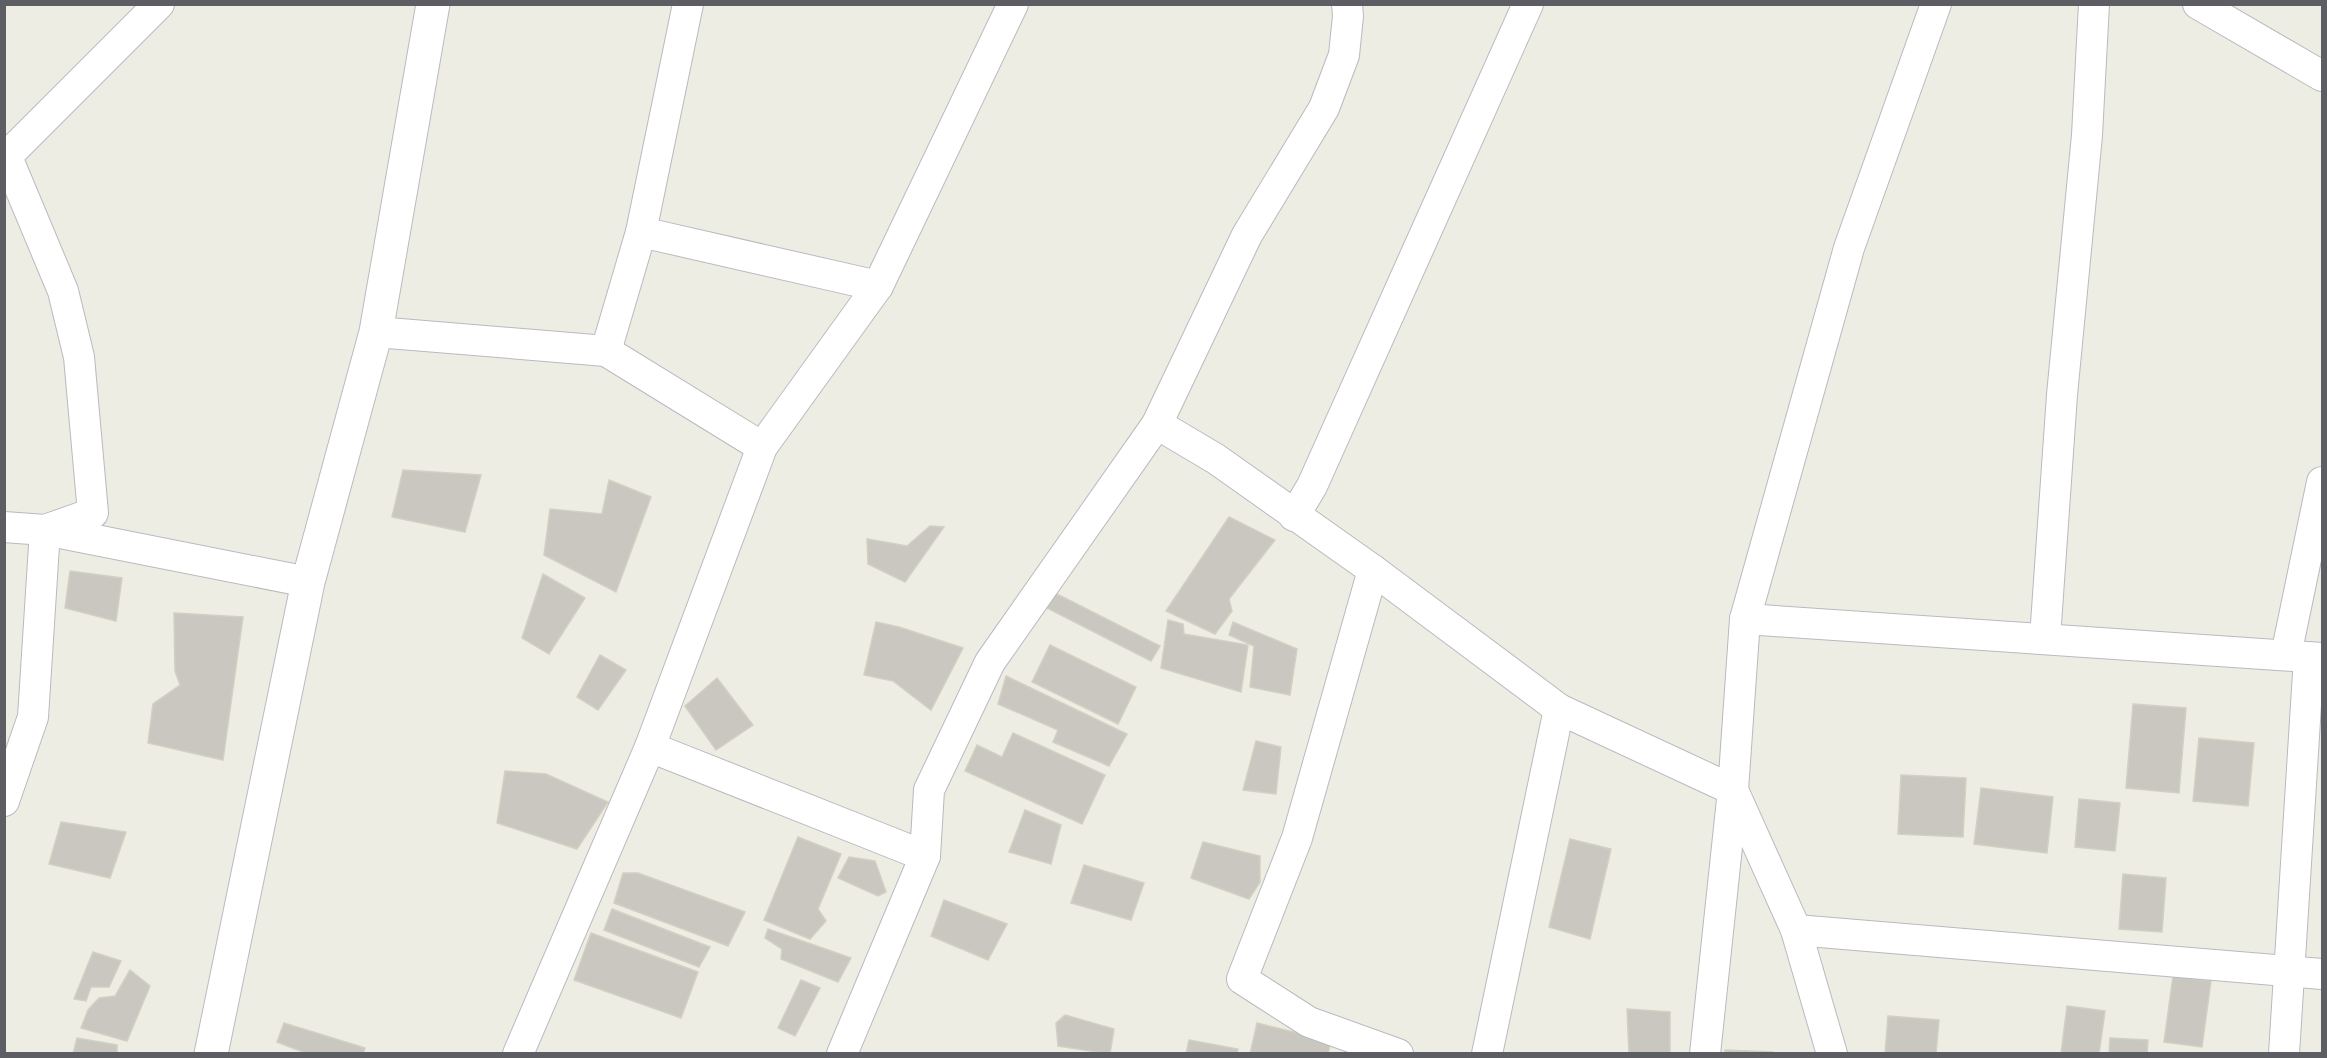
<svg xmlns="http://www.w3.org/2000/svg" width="2327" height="1058" viewBox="0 0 2327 1058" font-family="'Work Sans',sans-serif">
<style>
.building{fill:#c9c7c0;stroke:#d2d0c2;stroke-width:1.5}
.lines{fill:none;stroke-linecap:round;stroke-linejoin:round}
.minor-casing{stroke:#b9babf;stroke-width:32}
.secondary-casing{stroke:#b9bbc1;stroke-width:35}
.minor{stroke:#fff;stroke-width:30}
.secondary{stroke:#fff;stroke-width:33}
</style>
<rect width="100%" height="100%" fill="#edede4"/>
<!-- building -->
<g class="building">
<path d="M403,470L481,475L465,532L392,517Z"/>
<path d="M609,480L651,497L616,592L544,555L550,509L602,514Z"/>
<path d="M1229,517L1275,540L1229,599L1232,611L1215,634L1166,611Z"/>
<path d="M930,526L944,527L905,582L868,564L867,539L907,546Z"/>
<path d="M70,571L122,578L116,621L65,608Z"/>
<path d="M543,574L585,598L549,654L522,638Z"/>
<path d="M1053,592L1160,646L1151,661L1045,607Z"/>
<path d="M174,613L243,617L223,760L148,743L153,704L180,685L175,671Z"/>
<path d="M1168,620L1183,624L1184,634L1248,645L1241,692L1161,668Z"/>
<path d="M876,622L899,627L963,648L931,710L893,681L864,675Z"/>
<path d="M1233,622L1297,649L1290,695L1250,687L1254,646L1229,635Z"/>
<path d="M1050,645L1136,687L1118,724L1032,682Z"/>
<path d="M600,655L626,670L598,710L577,697Z"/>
<path d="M1006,676L1127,734L1109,766L1053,742L1058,730L998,704Z"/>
<path d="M717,678L753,725L716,750L685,706Z"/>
<path d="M2133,704L2186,708L2179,793L2126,788Z"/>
<path d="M1013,733L1105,775L1082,824L965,771L977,745L1002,757Z"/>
<path d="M2199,738L2254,743L2248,806L2193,801Z"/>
<path d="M1256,741L1281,747L1276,794L1243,790Z"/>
<path d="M505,771L546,774L608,802L577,849L497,823Z"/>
<path d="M1901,775L1966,778L1963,837L1898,834Z"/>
<path d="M1981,788L2053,797L2047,853L1974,844Z"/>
<path d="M2079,799L2120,803L2115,851L2075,847Z"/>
<path d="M1025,810L1061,825L1051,864L1009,852Z"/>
<path d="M61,822L126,832L110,878L49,864Z"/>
<path d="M798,837L841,854L818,909L826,921L810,939L764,920Z"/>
<path d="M1570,839L1611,849L1590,939L1549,927Z"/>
<path d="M1203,842L1260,856V882L1249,899L1191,878Z"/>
<path d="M849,857L875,861L886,892L878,896L838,878Z"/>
<path d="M1084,865L1144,883L1131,920L1071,903Z"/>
<path d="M623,873H638L745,912L728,946L614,903Z"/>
<path d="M2123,874L2166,878L2162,932L2119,929Z"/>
<path d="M944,900L1007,924L988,960L931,936Z"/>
<path d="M612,909L710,947L699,967L604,930Z"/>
<path d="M768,929L851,958L838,982L781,959L782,949L765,938Z"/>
<path d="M591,933L698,972L681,1018L574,980Z"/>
<path d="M93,952L121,961L109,987H91L86,1001L74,999Z"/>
<path d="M130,970L150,986L127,1041L81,1028L88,1010L99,998L115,996Z"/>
<path d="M2173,976L2211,981L2202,1047L2164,1042Z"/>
<path d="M801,980L820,988L795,1036L778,1028Z"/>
<path d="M2067,1006L2105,1011L2099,1054H2061Z"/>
<path d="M1627,1009L1670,1012V1054H1629Z"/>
<path d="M1065,1015L1114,1029L1110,1054L1058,1046L1056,1023Z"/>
<path d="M1888,1016L1939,1020L1936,1054H1885Z"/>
<path d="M284,1023L365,1048L363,1054H308L277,1042Z"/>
<path d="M1257,1023L1331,1041L1328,1054H1250Z"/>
<path d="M77,1038L117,1045V1054H73Z"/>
<path d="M2110,1038L2148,1040L2147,1054H2109Z"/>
<path d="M1189,1040L1238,1049L1237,1054H1186Z"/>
<path d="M1725,1050L1773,1052V1054H1725Z"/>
</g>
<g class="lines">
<!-- minor casing -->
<g class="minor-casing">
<g id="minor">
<path d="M2198,4L2322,76"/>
<path d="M4,159L159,4"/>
<path d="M641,232L878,286"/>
<path d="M376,332L606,351L762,447"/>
<path d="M606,351L641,232L688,4"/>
<path d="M1157,424L1216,459L1373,570L1559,709L1733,790L1796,930L1832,1054"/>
<path d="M1294,516L1312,486L1528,4"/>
<path d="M4,527L45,530L308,582"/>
<path d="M1373,570L1297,838L1242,979L1309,1022L1398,1054"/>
<path d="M1745,619L2322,658"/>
<path d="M2045,638L2062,395L2087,135L2094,4"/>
<path d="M2286,655L2322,482"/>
<path d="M650,747L925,856"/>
<path d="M4,801L33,717L45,530L93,513L79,357L63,291L7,157"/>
<path d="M1796,930L2322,974"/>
<path d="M518,1054L650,747L762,447L878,286L1013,4"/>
<path d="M842,1054L925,856L929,790L990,662L1157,424L1247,235L1324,108L1344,55L1348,16L1347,4"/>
<path d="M1487,1054L1559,709"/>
<path d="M1705,1054L1733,790L1745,619L1849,248L1936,4"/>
<path d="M2284,1054L2309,657"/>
</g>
</g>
<!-- secondary casing -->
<g class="secondary-casing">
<path id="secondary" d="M211,1054L308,582L376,332L433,4"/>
</g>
<!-- minor -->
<use href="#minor" class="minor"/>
<!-- secondary -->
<use href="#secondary" class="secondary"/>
</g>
<!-- border -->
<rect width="2327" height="1058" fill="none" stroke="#5c5e63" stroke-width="12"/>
</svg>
